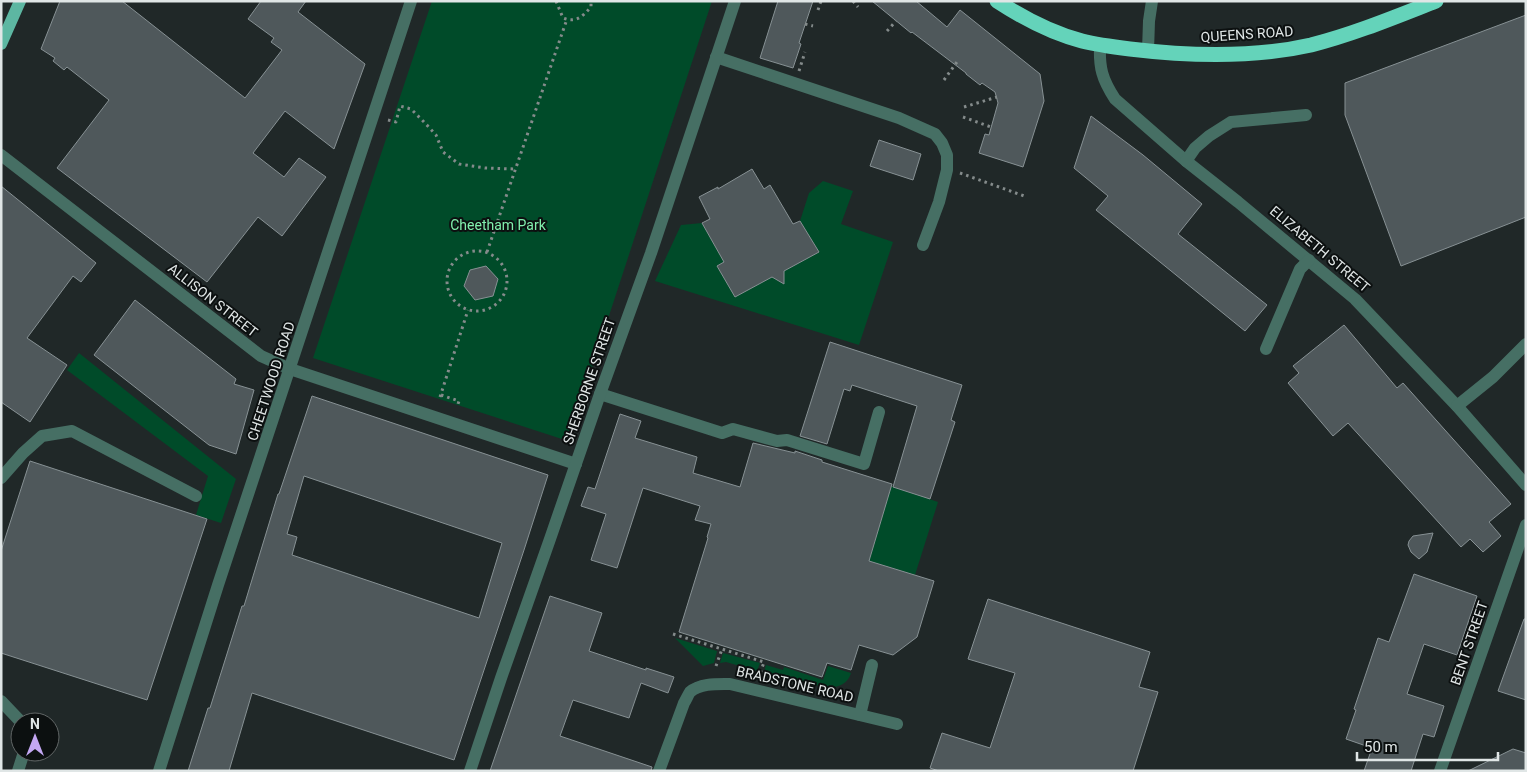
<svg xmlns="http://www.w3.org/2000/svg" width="1527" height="772" viewBox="0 0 1527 772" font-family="Roboto,sans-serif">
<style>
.green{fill:#004b29}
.building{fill:#4f585b;stroke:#879194;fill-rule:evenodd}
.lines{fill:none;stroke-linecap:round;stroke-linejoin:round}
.path{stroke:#848b8b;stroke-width:3;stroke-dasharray:2.5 4;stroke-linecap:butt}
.minor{stroke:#466f64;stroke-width:12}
.major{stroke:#5db7a2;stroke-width:12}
.highway{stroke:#64d3ba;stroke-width:15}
.labels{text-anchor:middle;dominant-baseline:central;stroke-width:4;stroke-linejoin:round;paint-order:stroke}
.street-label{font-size:14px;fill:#e0e6e6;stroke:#0c1010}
.park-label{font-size:14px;fill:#81efad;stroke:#0c1010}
</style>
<rect width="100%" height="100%" fill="#202828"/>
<!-- green -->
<g class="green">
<path d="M432,1H712L568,441L313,358Z"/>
<path d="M823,181L853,191L841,224L893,242L859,345L655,281L681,225L702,223L724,262L717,266L735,296L772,277L781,282L784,280V271L819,252L800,221L809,193Z"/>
<path d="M79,353L236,479L221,523L196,515L208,476L67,370Z"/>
<path d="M891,486L938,502L915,575L869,561Z"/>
<path d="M675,638L717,651L714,663L703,666Z"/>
<path d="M723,653L760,663L757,671L726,662L720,663Z"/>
<path d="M766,665L783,670L784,667L823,680L828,666L851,673C848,684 839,687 828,688L764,672Z"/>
</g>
<!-- building -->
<g class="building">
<path d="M60,1H122L245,98L282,50L271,42L274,38L248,19L261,1H306L298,12L365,64L334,149L285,111L253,153L284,177L299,158L326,177L282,236L258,217L207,282L57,168L109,100L67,67L64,70L53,61L55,58L41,49Z"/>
<path d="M778,1H813L799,43L801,44L793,68L760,58Z"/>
<path d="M872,1H916L947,27L960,10L1040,74L1044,101L1023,167L979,153L985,134L989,135L998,103L995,92L982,83L980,85L966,74V73L912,32L911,33Z"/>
<path d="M1526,15V217L1401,266L1345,115V83Z"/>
<path d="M1091,116L1143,155L1202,204L1178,234L1267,305L1245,331L1096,210L1108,196L1074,168Z"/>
<path d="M879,140L921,154L913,180L870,166Z"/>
<path d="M752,169L764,189L770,185L793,224L800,221L819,252L784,271V284L772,277L735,297L717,266L724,262L702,223L710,219L699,197L718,187V189Z"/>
<path d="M1,186L96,263L81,282L73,276L27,338L67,365L30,422L1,402Z"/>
<path d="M486,266L498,279L493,296L475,300L464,286L470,270Z"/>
<path d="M135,300L236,379L234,384L254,390L236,454L209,445L94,355Z"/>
<path d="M1344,325L1397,388L1403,383L1511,504L1489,522L1501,536L1483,552L1470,539L1461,547L1348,423L1333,436L1288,383L1299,373L1293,366Z"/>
<path d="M830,342L962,385L951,420L955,422L930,499L893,487L917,406L852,385L850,391L844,389L827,444L800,436Z"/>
<path d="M312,396L548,475L524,550L454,760L252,693L229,771H188L208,708H210L242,606H244L278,494H279ZM304,476L502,543L479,618L292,555L297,537L287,534Z"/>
<path d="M620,414L641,421L635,438L697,457L693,473L740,487L753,443L795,453V451L822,460V462L892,484L869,561L934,581L917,637L893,655L859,645L851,670L827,663L822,677L679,632L708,538L707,537L711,524L695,520L700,506L643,488L617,568L591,560L606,514L581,506L588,487L595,489Z"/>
<path d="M30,461L207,519L147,700L1,653V551Z"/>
<path d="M1433,533L1427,552L1419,559L1411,552L1408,545L1409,541L1413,536Z"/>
<path d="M1414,574L1477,596L1457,655L1424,644L1407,694L1444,706L1434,737L1423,734L1411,771H1364L1372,748L1346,739L1356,710L1354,709L1378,638L1389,642Z"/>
<path d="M550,596L602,613L589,651L646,670V668L674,677L668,693L641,683L629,718L573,700L560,736L652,767L651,771H490Z"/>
<path d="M988,599L1150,652L1139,687L1158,692L1133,771H939L930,768L942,733L990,748L1015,673L968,659Z"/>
<path d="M1524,619H1526V700L1498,691Z"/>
<path d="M1513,749L1526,753V771H1468Z"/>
</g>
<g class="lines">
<!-- path -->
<g class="path">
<path d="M556,1L563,18C576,23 582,17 591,7V1"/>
<path d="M853,1L858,7"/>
<path d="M818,10L821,1"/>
<path d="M805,24L813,26"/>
<path d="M887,31L896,21"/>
<path d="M799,71L805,52"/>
<path d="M944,80L957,62"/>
<path d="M964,107L997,97"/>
<path d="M963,117L991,127"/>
<path d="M388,120L396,122L400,106L411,109L425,123L436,135L443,152L459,164L485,168L515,169"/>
<path d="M960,173L1027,197"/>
<circle cx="477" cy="281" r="30"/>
<path d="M487,252L567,19"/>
<path d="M441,395L459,401L457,407"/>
<path d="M440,397L468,310"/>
<path d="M673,634L764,662L760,674"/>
<path d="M716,666L722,649"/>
</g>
<!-- minor -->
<g class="minor">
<path d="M1100,44C1099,68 1102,79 1115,99L1186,161L1238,202L1355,299L1457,406L1526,485"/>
<path d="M1148,51L1149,21L1152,1"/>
<path d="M716,57L899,118L935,134L942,143L947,155V170L939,202L923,245"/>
<path d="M1,155L261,356L290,369L576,464"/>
<path d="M1186,161L1195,148L1209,136L1231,122L1306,115"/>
<path d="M1266,349L1300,269L1309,260"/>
<path d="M600,394L722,433L733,429L777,441L787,440L864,464L879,412"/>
<path d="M1457,406L1493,377L1526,344"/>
<path d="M1,478L23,453L42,436L72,431L196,496"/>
<path d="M1,701L21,722"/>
<path d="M860,715L872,665"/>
<path d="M18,771L24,752"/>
<path d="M159,771L218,585L411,1"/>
<path d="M470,771L501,678L550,539L600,394L651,253L735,1"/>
<path d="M659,771L684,703C686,700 688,695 690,692C700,683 718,684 730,684L897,724"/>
<path d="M1440,771L1526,525"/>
</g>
<!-- major -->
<path class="major" d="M1,44L20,1"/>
<!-- highway -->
<path class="highway" d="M997,1C1023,18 1051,33 1082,41C1098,45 1114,47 1130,49C1188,56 1254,58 1311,45C1354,34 1395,17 1436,1"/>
</g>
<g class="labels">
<!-- street labels -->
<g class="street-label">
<text transform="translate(1247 34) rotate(-4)">QUEENS ROAD</text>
<text transform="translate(1320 249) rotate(40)">ELIZABETH STREET</text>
<text transform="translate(213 300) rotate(38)">ALLISON STREET</text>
<text transform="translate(271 381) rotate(-72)">CHEETWOOD ROAD</text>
<text transform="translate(589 381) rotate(-71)">SHERBORNE STREET</text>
<text transform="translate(1469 643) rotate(-71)">BENT STREET</text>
<text transform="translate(795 684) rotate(13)">BRADSTONE ROAD</text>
</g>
<!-- park labels -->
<g class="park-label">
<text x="498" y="225">Cheetham Park</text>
</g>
</g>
<!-- border -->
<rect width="1527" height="772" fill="none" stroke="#e0e6e6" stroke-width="5"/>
<!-- north arrow -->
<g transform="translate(35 737)"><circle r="24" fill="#0c1010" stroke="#616666"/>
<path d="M0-4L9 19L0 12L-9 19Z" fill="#c3a7f2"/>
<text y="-8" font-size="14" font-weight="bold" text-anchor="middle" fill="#e0e6e6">N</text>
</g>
<!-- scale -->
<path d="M1357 752v8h141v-8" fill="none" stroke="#e0e6e6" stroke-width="2.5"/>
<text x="1364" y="752" font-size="15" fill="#e0e6e6" stroke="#0c1010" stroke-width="4" paint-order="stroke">50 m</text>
</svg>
